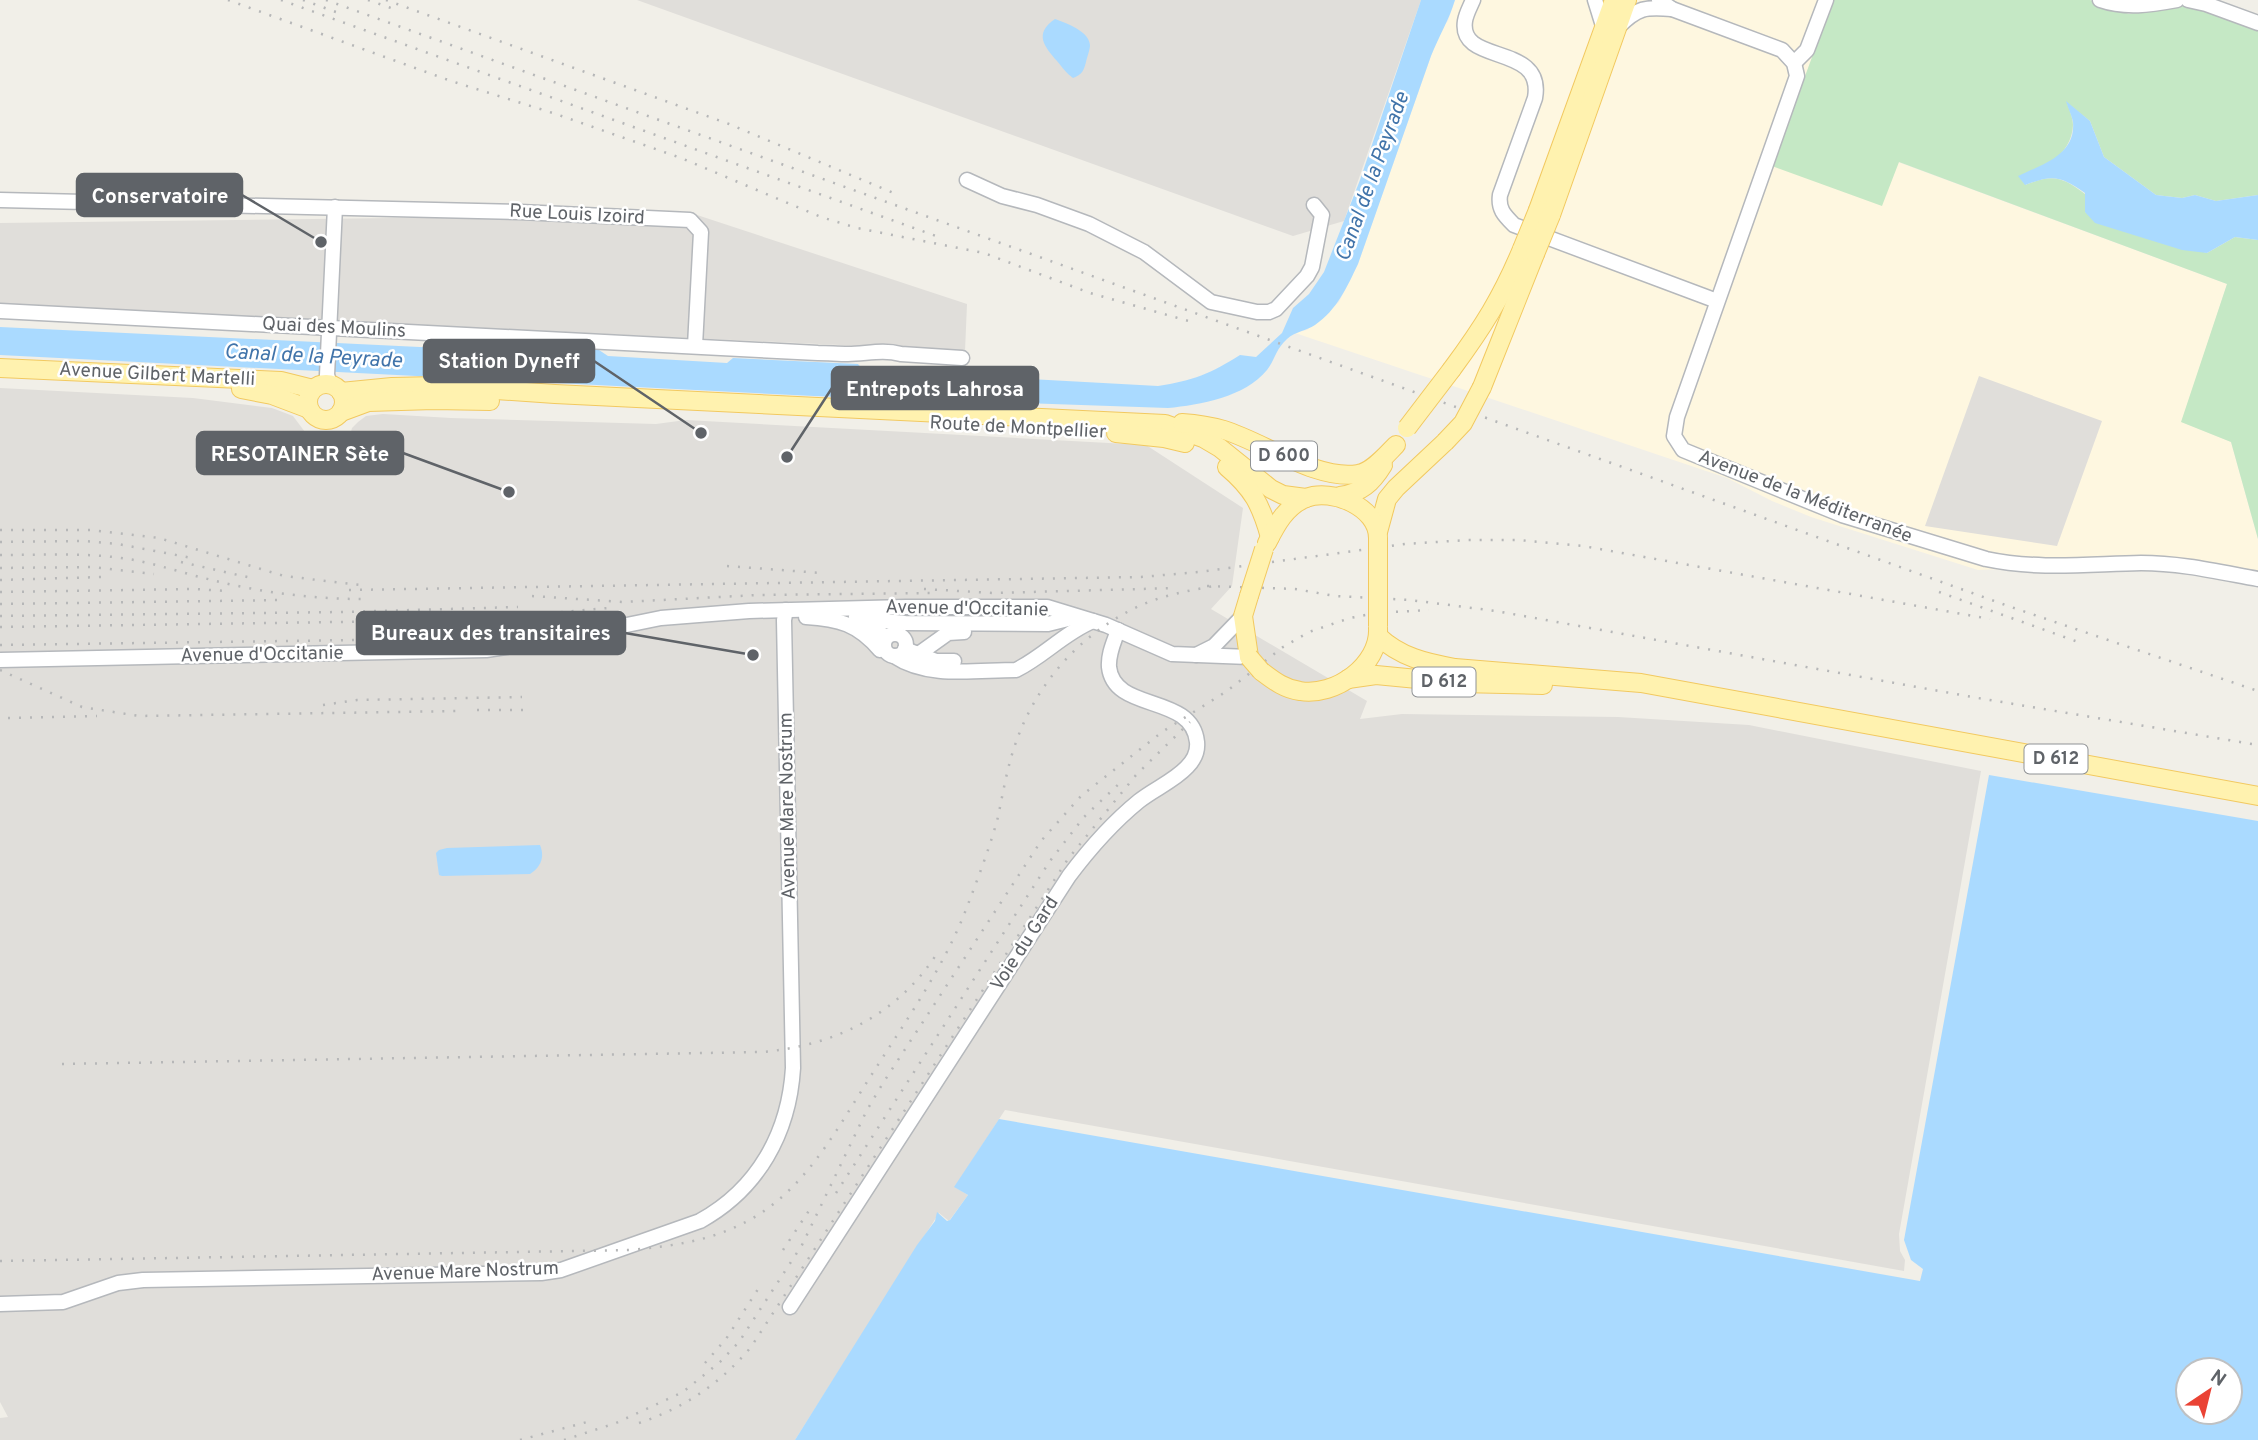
<svg xmlns="http://www.w3.org/2000/svg" width="2258" height="1440" viewBox="0 0 2258 1440" font-family="Overpass,sans-serif">
<style>
.commercial{fill:#fef7e0}
.industrial{fill:#e0deda}
.green{fill:#c5e8c5}
.water{fill:#aadaff;fill-rule:evenodd}
.lines{fill:none;stroke-linecap:round;stroke-linejoin:round}
.minor-casing{stroke:#b5b8bc;stroke-width:17}
.major-casing{stroke:#f2c960;stroke-width:20}
.minor{stroke:#fff;stroke-width:14}
.major{stroke:#fff2af;stroke-width:18}
.rail{stroke:#b6b7b8;stroke-width:2.5;stroke-dasharray:2 9;stroke-linecap:butt}
.major-bridge-casing{stroke:#f2c960;stroke-width:20;stroke-linecap:butt}
.major-bridge{stroke:#fff2af;stroke-width:18}
.labels{text-anchor:middle;dominant-baseline:central;stroke-width:5;stroke-linejoin:round;paint-order:stroke}
.shield{fill:#fff;stroke:#8f9295;stroke-width:2}
.shield-label{font-size:18px;font-weight:bold;fill:#5f6368}
.street-label{font-size:19px;fill:#5f6368;stroke:#fff}
.water-label{font-size:21px;font-style:italic;fill:#4174aa;stroke:#fff}
.leader{fill:none;stroke:#5f6368;stroke-width:2.5}
.callout-dot{fill:#5f6368;stroke:#fff;stroke-width:2.5}
.callout{fill:#5f6368;stroke:#5f6368;stroke-width:2.5}
.callout-label{font-size:21px;text-anchor:middle;font-weight:bold;fill:#fff}
</style>
<rect width="100%" height="100%" fill="#f1efe8"/>
<!-- commercial -->
<path class="commercial" d="M1455,0H1833L1773,166L1898,162L2227,284L2182,422L2231,442L2258,539V571L2181,566L2054,567L1978,570L1811,517L1772,501L1727,478L1295,333L1307,330L1339,302L1358,264L1431,56L1443,26L1448,21Z"/>
<!-- industrial -->
<g class="industrial">
<path d="M637,0H1421L1344,221L1293,236Z"/>
<path d="M694,214L967,304L965,351L0,305V223Z"/>
<path d="M1979,376L2102,421L2057,546L1925,526Z"/>
<path d="M0,388L193,398L272,408L293,416L305,432L324,438L349,439L352,428L358,422L366,416L383,414L451,418L656,424L686,420L1146,445L1243,508L1232,586L1211,609L1367,701L1360,719L1402,714L1618,717L1749,725L1981,771L1899,1234L1900,1251L1905,1260L1904,1271L1005,1110L955,1187L968,1195L949,1221L939,1213L795,1440H0V1418L8,1417L0,1402Z"/>
</g>
<!-- green -->
<path class="green" d="M1833,0H2090L2129,14L2185,0L2258,26V195L2216,201L2195,195L2182,198L2156,195L2104,157L2090,121L2067,103C2069,109 2073,118 2073,125C2072,153 2044,169 2025,185C2053,174 2061,176 2085,194V212L2207,253L2235,237L2258,240V539L2231,442L2181,422L2227,284L1899,162L1882,206L1772,166Z"/>
<!-- water -->
<g class="water">
<path d="M1421,0H1455C1449,20 1439,36 1431,56L1358,264C1347,287 1337,310 1315,325C1306,331 1296,331 1287,339C1275,350 1275,360 1267,370C1245,397 1200,405 1168,408L814,396L0,355V327L461,349L475,344L599,350L608,356L727,363L733,358L858,364L863,370L1158,386C1192,381 1212,373 1240,355L1256,357L1282,333L1293,308L1309,294L1324,272L1360,180Z"/>
<path d="M1055,19C1066,23 1089,31 1090,45C1090,50 1087,57 1086,62C1084,70 1082,75 1073,78C1066,73 1063,68 1057,61C1045,47 1033,34 1055,19Z"/>
<path d="M2066,101L2090,121L2104,157L2156,195L2182,198L2195,195L2216,201L2258,195V240L2235,237L2207,253L2182,250L2095,223L2085,212V193C2061,176 2053,174 2025,185L2018,176C2041,165 2076,155 2073,122C2072,116 2068,108 2066,101Z"/>
<path d="M1989,775L2258,821V1440H795L917,1245L935,1221L937,1212L947,1221L950,1220L968,1195L954,1187L999,1119L1920,1281L1923,1269L1911,1260L1904,1240ZM2188,1370H2230V1412H2188Z"/>
<path d="M540,845C545,857 541,867 530,874L442,876L439,875L436,853L439,850L447,848Z"/>
</g>
<g class="lines">
<!-- minor casing -->
<g class="minor-casing">
<g id="minor">
<path d="M1473,0C1470,7 1466,14 1465,21C1458,66 1545,42 1535,98L1500,195C1498,209 1504,215 1514,225L1717,301"/>
<path d="M1595,0L1604,29"/>
<path d="M1659,0L1672,9L1782,50L1794,63L1797,76L1677,417L1674,436L1683,450L1842,515L1986,559C2038,570 2088,564 2141,563C2181,563 2219,572 2258,579"/>
<path d="M2100,0C2126,9 2150,5 2177,0"/>
<path d="M2188,0L2206,4L2258,23"/>
<path d="M1618,27C1638,7 1645,7 1672,9"/>
<path d="M1794,63L1807,50L1826,0"/>
<path d="M967,180L1002,196L1037,205L1089,224L1144,252L1211,302L1257,312H1269L1276,309L1307,276L1312,267L1322,215L1314,205"/>
<path d="M0,200L520,212L690,220L701,232L695,346"/>
<path d="M0,311L818,353C828,353 838,354 848,354C866,354 882,349 901,354L962,358"/>
<path d="M330,384L327,375L335,207"/>
<path d="M860,610L884,621L905,623L1048,624L1076,617"/>
<path d="M806,617C839,619 858,624 880,650"/>
<path d="M856,617L886,637"/>
<circle cx="895" cy="645" r="11"/>
<path d="M905,649L936,661H954"/>
<path d="M920,653L948,633L964,632"/>
<path d="M1196,655L1214,646L1243,616"/>
<path d="M894,656C928,679 976,670 1016,670C1044,656 1064,633 1093,621"/>
<path d="M0,660L486,650L558,639L661,618L749,611L906,607H1047L1106,625L1172,654L1249,657"/>
<path d="M0,1304L63,1302L118,1283L143,1280L541,1273L561,1270L700,1221C758,1189 789,1133 793,1068L784,620L786,610"/>
<path d="M790,1307L1069,876C1090,848 1112,823 1139,801C1154,789 1174,781 1187,767C1194,760 1198,752 1197,742C1192,693 1114,713 1109,667C1108,654 1114,642 1118,630"/>
</g>
</g>
<!-- major casing -->
<g class="major-casing">
<g id="major">
<path d="M1538,210L1614,0"/>
<path d="M1551,215L1627,0"/>
<path d="M0,368L281,381L313,389"/>
<path d="M1452,369C1483,327 1502,297 1522,249"/>
<circle cx="326" cy="402" r="18"/>
<path d="M1482,387L1535,254"/>
<path d="M241,389L272,395L309,409"/>
<path d="M341,392L392,387L436,386L555,394L1165,424L1203,438L1220,448L1271,489L1283,495L1306,498"/>
<path d="M341,412L368,402L434,400L490,401"/>
<path d="M1182,423C1196,424 1210,426 1224,430C1263,442 1317,481 1358,474C1372,472 1386,455 1396,445"/>
<path d="M1116,433L1164,438L1185,443"/>
<path d="M1227,467C1253,489 1261,505 1270,537"/>
<path d="M1340,496C1361,493 1372,483 1383,465"/>
<path d="M1378,532L1387,499L1396,488L1445,442"/>
<path d="M1267,543C1276,525 1286,506 1306,498C1332,488 1378,507 1378,538"/>
<path d="M1249,596L1243,616L1249,657"/>
<path d="M1378,636C1400,657 1426,663 1455,668L1641,683L2258,796"/>
<path d="M1261,671C1273,680 1284,689 1300,691C1335,697 1380,665 1378,628"/>
<path d="M1348,679L1376,675L1459,683L1543,685"/>
</g>
</g>
<!-- minor -->
<use href="#minor" class="minor"/>
<!-- major -->
<use href="#major" class="major"/>
<!-- rail -->
<g class="rail">
<path d="M228,0L451,81L556,114L681,158L821,217L857,228L984,253L1090,293L1192,322"/>
<path d="M281,0L936,236"/>
<path d="M303,0L336,12"/>
<path d="M326,0L2011,607L2258,691"/>
<path d="M368,0L394,9"/>
<path d="M386,0L729,124L896,194"/>
<path d="M0,530H90L159,538L284,576L360,585"/>
<path d="M0,542L85,541L118,544L192,558"/>
<path d="M0,555C44,555 90,552 134,560C160,565 186,574 212,580C259,592 312,599 361,599"/>
<path d="M181,562L256,579"/>
<path d="M727,566L821,573"/>
<path d="M0,568L93,567L154,574"/>
<path d="M0,580L101,577"/>
<path d="M1207,586L1295,589L1335,596L1410,600L1496,611L1978,698L2258,745"/>
<path d="M924,589L994,593L1176,588"/>
<path d="M349,590L1141,577L1199,572L1405,544L1468,540H1519L1583,546L1990,619"/>
<path d="M0,592L194,589L227,591"/>
<path d="M1939,592L2081,643"/>
<path d="M532,596L623,602L758,595L934,593"/>
<path d="M0,604L283,600"/>
<path d="M0,616L342,612L518,607"/>
<path d="M0,627L471,620L608,608"/>
<path d="M0,645L426,639L508,636L537,631L575,618"/>
<path d="M0,670L82,707L139,716L459,711"/>
<path d="M323,705L357,700L522,697"/>
<path d="M477,710H523"/>
<path d="M8,718L97,716"/>
<path d="M62,1064L762,1052C833,1046 896,1016 936,955"/>
<path d="M836,1193L1050,861L1084,817L1123,780"/>
<path d="M783,1250L812,1206"/>
<path d="M0,1261L632,1250C677,1245 713,1241 753,1218C810,1185 841,1121 876,1068C909,1016 945,965 967,907C978,878 990,847 998,817C1003,793 1007,768 1015,745C1035,686 1077,637 1133,609C1158,596 1187,591 1214,586"/>
<path d="M705,1363L726,1339L760,1286"/>
<path d="M639,1423C684,1408 720,1384 751,1347L1068,859L1136,775L1190,722"/>
<path d="M520,1440L587,1422"/>
<path d="M564,1440L616,1423L683,1392L720,1362L739,1342L802,1245L867,1110L883,1083L1041,841L1081,796L1162,732L1227,691L1283,647L1309,632L1350,618L1376,613L1429,610"/>
</g>
<!-- major-bridge casing -->
<g class="major-bridge-casing">
<g id="major-bridge">
<path d="M1522,249L1538,210"/>
<path d="M1535,254L1551,215"/>
<path d="M1407,428L1452,369"/>
<path d="M1445,442L1463,423L1482,387"/>
<path d="M1378,538V626"/>
<path d="M1249,596L1264,549"/>
<path d="M1249,657L1261,671"/>
</g>
</g>
<!-- major-bridge -->
<use href="#major-bridge" class="major-bridge"/>
</g>
<g class="labels">
<!-- shield labels -->
<g class="shield">
<rect x="1251" y="441.5" width="66" height="29" rx="5"/>
<rect x="1412.5" y="667.5" width="63" height="29" rx="5"/>
<rect x="2024.5" y="744.5" width="63" height="29" rx="5"/>
</g>
<g class="shield-label">
<text x="1284" y="456">D 600</text>
<text x="1444" y="682">D 612</text>
<text x="2056" y="759">D 612</text>
</g>
<!-- street labels -->
<g class="street-label">
<text transform="translate(577 215) rotate(3)">Rue Louis Izoird</text>
<text transform="translate(334 328) rotate(3)">Quai des Moulins</text>
<text transform="translate(157 375) rotate(3)">Avenue Gilbert Martelli</text>
<text transform="translate(1018 428) rotate(3)">Route de Montpellier</text>
<text transform="translate(1805 497) rotate(21)">Avenue de la Méditerranée</text>
<text transform="translate(967 609) rotate(1)">Avenue d'Occitanie</text>
<text transform="translate(262 655) rotate(-1)">Avenue d'Occitanie</text>
<text transform="translate(788 806) rotate(-91)">Avenue Mare Nostrum</text>
<text transform="translate(1025 944) rotate(-57)">Voie du Gard</text>
<text transform="translate(465 1272) rotate(-2)">Avenue Mare Nostrum</text>
</g>
<!-- water labels -->
<g class="water-label">
<text transform="translate(1373 177) rotate(-70)">Canal de la Peyrade</text>
<text transform="translate(313 357) rotate(3)">Canal de la Peyrade</text>
</g>
</g>
<!-- callouts -->
<path class="leader" d="M321 242L242 195M701 433L594 361M787 457L832 388M509 492L403 453M753 655L625 633"/>
<g class="callout-dot">
<circle cx="321" cy="242" r="7"/>
<circle cx="701" cy="433" r="7"/>
<circle cx="787" cy="457" r="7"/>
<circle cx="509" cy="492" r="7"/>
<circle cx="753" cy="655" r="7"/>
</g>
<g class="callout">
<rect x="77" y="174" width="165" height="42" rx="7"/>
<rect x="424" y="340" width="170" height="42" rx="7"/>
<rect x="832" y="367" width="206" height="42" rx="7"/>
<rect x="197" y="432" width="206" height="42" rx="7"/>
<rect x="357" y="612" width="268" height="42" rx="7"/>
</g>
<g class="callout-label">
<text x="160" y="203">Conservatoire</text>
<text x="509" y="368">Station Dyneff</text>
<text x="935" y="396">Entrepots Lahrosa</text>
<text x="300" y="461">RESOTAINER Sète</text>
<text x="491" y="640">Bureaux des transitaires</text>
</g>
<!-- north arrow -->
<g transform="translate(2209 1391) rotate(35)"><circle r="33" fill="#ffffff" stroke="#bfc1c3" stroke-width="2"/>
<path d="M0-5L12 26L0 18L-12 26Z" fill="#ea4335"/>
<text y="-10" font-size="19" font-weight="bold" text-anchor="middle" fill="#5f6368">N</text>
</g>
</svg>
